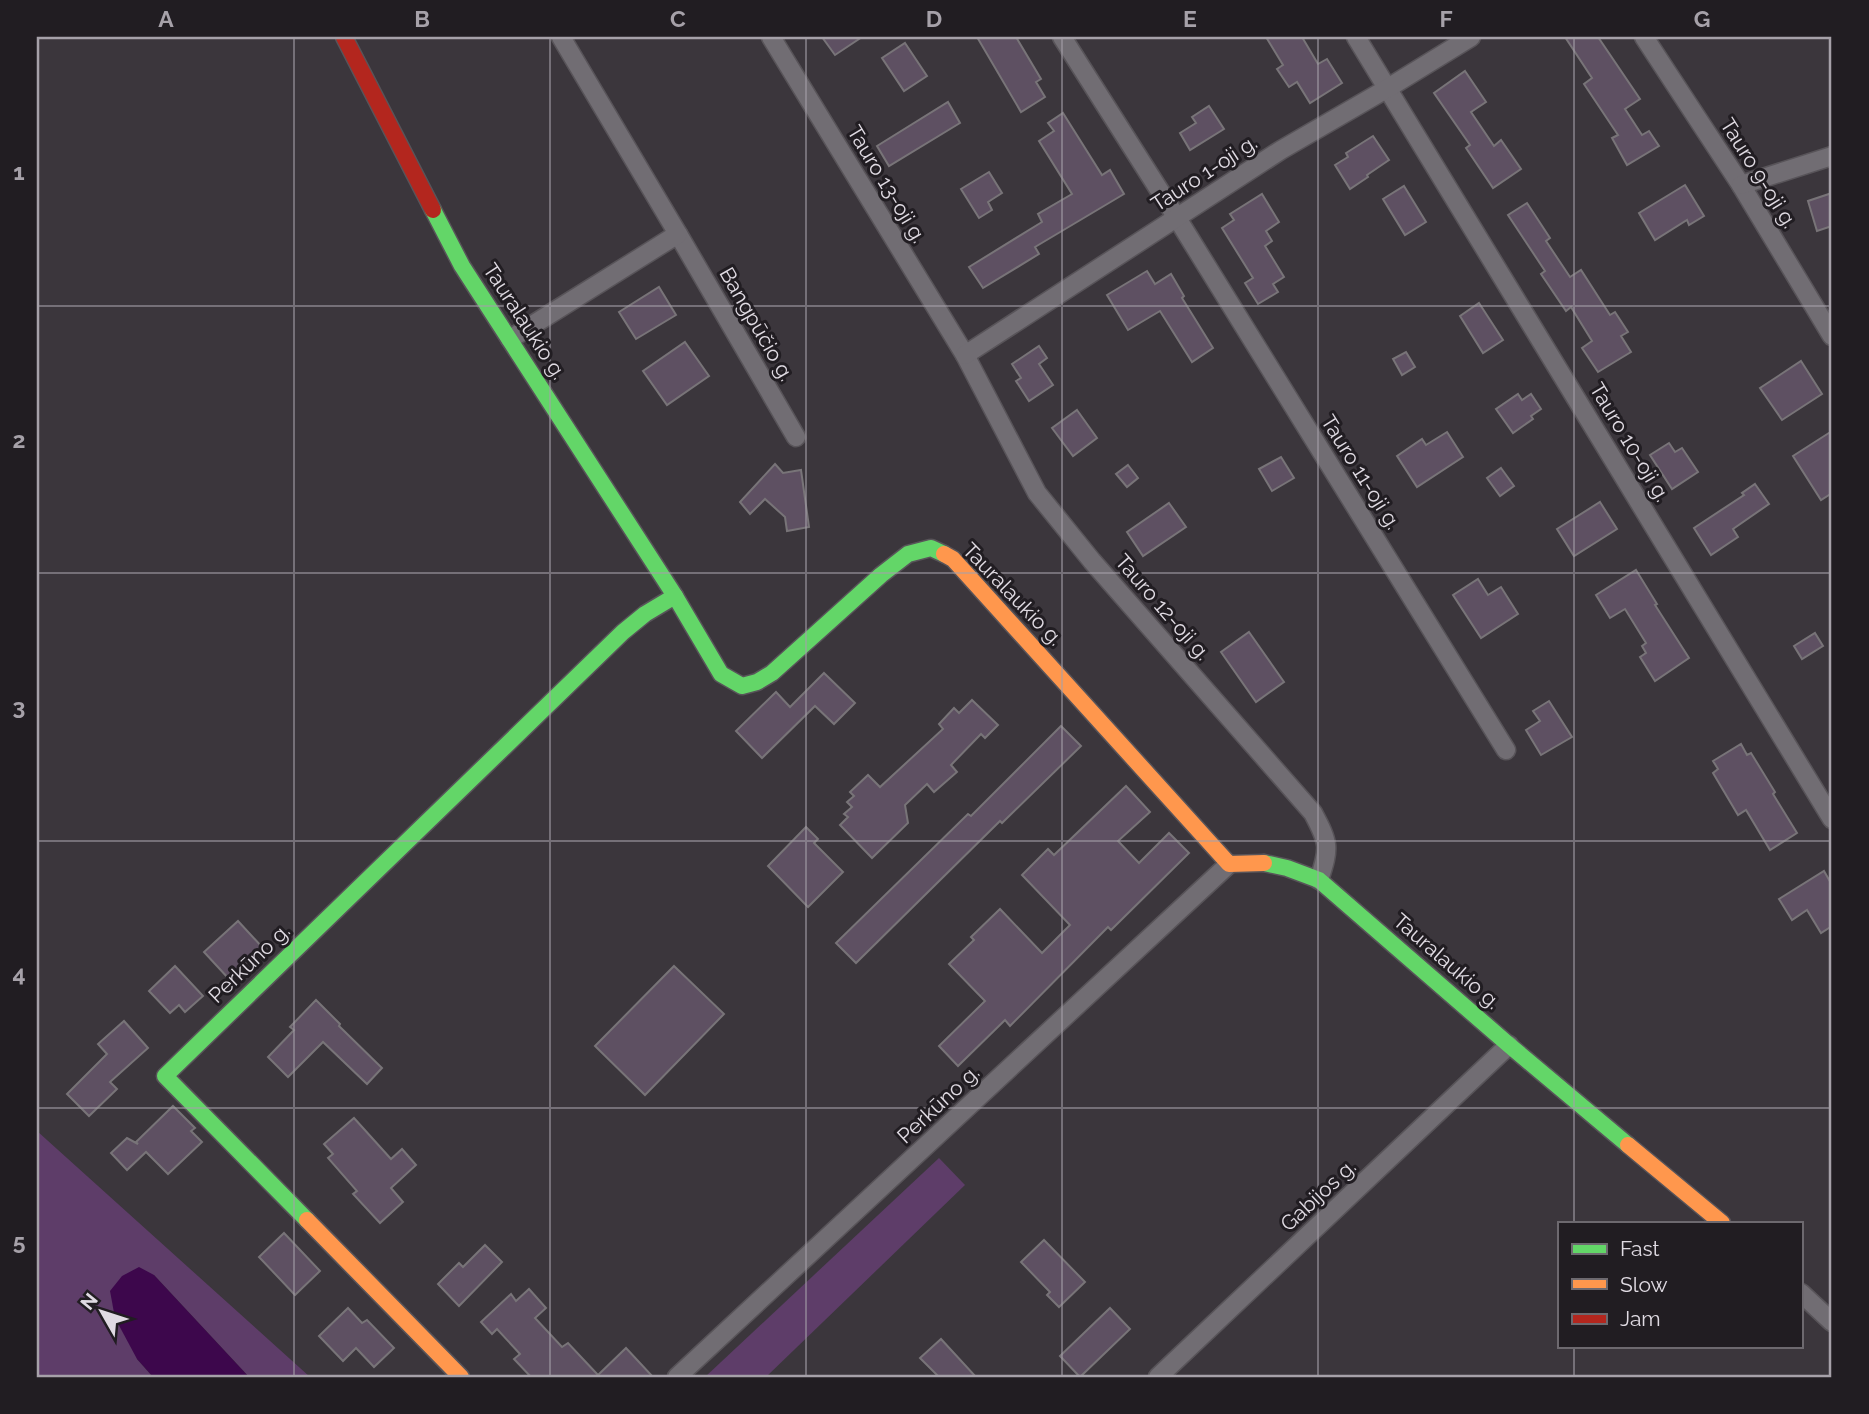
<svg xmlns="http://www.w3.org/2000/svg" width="1869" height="1414" viewBox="0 0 1869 1414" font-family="Raleway,sans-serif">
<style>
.green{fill:#5e3d69}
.water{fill:#3d074c}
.building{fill:#5e5062;stroke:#787478;stroke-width:2}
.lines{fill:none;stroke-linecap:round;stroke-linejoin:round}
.street-casing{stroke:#585459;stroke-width:21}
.fast-casing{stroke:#585459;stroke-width:19}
.slow-casing{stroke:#585459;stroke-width:19}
.jam-casing{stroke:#585459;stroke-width:19}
.street{stroke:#716d73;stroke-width:18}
.fast{stroke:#63d668;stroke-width:16}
.slow{stroke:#ff974d;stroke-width:16}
.jam{stroke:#b3261e;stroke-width:16}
.grid{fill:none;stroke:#a6a1a9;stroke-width:2;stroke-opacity:0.55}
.labels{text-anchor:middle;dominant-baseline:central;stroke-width:6;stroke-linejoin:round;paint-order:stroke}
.street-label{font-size:21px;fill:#e0dbe3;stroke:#211d22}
.neatline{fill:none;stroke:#a6a1a9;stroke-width:2.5}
.grid-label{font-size:23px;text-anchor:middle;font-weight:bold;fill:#a6a1a9}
</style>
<rect width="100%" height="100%" fill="#3b363c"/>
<!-- green -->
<g class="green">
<path d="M37,1131L310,1377H249L154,1275L137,1359L153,1377H37Z"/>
<path d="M939,1158L965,1185L766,1377H705Z"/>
</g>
<!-- water -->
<path class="water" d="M139,1267L154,1275L249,1377H153L137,1359L115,1318L110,1291L122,1276Z"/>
<!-- building -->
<g class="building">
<path d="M822,37H862L835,55Z"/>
<path d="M977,37H1016L1041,79L1036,82L1045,97L1021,112Z"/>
<path d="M1266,37H1302L1318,64L1327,59L1342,83L1310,103L1297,82L1289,87L1277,69L1283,65Z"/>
<path d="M1565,37H1598L1640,99L1625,109L1642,135L1649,131L1659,146L1627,165L1612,138L1618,135L1584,84L1592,78Z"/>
<path d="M905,43L927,76L904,91L882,58Z"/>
<path d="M1465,71L1486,102L1471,112L1494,146L1501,140L1521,169L1493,188L1466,148L1470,145L1434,93Z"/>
<path d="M948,102L960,123L889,166L877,146Z"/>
<path d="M1209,106L1224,129L1190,150L1180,133L1196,123L1192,117Z"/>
<path d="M1063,113L1102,175L1110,170L1124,194L1035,247L1039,254L983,288L969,267L1042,222L1038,214L1072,194L1039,141L1054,131L1048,123Z"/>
<path d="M1373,136L1389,160L1367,175L1368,177L1350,189L1335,165L1348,157L1346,153Z"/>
<path d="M989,172L1002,193L988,202L992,210L979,218L961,189Z"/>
<path d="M1685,185L1704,216L1689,225L1687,220L1655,240L1639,213Z"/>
<path d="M1404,186L1426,222L1405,235L1383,199Z"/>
<path d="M1832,193V226L1817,231L1808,201Z"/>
<path d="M1262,194L1279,222L1266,231L1272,241L1265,246L1284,277L1273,284L1278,292L1258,304L1245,283L1253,278L1222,228L1234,220L1230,214Z"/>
<path d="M1527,203L1550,238L1546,241L1570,277L1581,270L1610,315L1615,312L1628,332L1621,336L1631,352L1598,372L1582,348L1592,341L1571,307L1566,311L1541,274L1545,271L1508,215Z"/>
<path d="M1147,271L1155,284L1171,274L1184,296L1182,298L1213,348L1192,362L1160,311L1128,330L1107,295Z"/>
<path d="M659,287L676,315L636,339L619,312Z"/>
<path d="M1479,303L1503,340L1483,353L1460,316Z"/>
<path d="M685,342L709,376L667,405L643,371Z"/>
<path d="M1039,346L1047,358L1039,364L1053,385L1029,401L1016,381L1021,378L1012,364Z"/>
<path d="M1406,352L1415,367L1402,375L1393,359Z"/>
<path d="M1801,361L1822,394L1782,420L1760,388Z"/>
<path d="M1518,394L1522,400L1531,394L1541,409L1531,416L1533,419L1513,433L1496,409Z"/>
<path d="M1077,410L1097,438L1073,456L1052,428Z"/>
<path d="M1832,431V493L1821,500L1793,456Z"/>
<path d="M1447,432L1463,457L1417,487L1397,456L1422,439L1426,445Z"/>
<path d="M1669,443L1675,452L1682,448L1698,472L1672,489L1650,455Z"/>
<path d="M1281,457L1294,478L1272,491L1259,469Z"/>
<path d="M775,464L783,473L801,470L809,527L787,531L785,517L765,499L750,514L740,502Z"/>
<path d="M1128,465L1138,478L1127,487L1116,474Z"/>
<path d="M1501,468L1514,486L1500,496L1487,478Z"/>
<path d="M1755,484L1769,504L1733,529L1738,537L1711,555L1694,528L1744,495L1742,493Z"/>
<path d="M1600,502L1617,529L1574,556L1557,529Z"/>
<path d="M1169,503L1186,527L1143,556L1127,532Z"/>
<path d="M1636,570L1657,604L1655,605L1689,658L1655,681L1640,657L1646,653L1642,646L1646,643L1625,609L1610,618L1596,595Z"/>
<path d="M1478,579L1488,595L1501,587L1518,614L1481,638L1453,595Z"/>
<path d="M1249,632L1284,682L1256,702L1221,652Z"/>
<path d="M1815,633L1823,646L1802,659L1794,646Z"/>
<path d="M824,673L855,703L834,724L815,706L762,758L736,731L776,692L790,707Z"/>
<path d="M972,700L998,725L985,738L981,734L951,765L957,772L934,792L927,784L905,805L908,823L872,858L840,825L848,817L844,814L852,807L847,802L854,796L850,792L868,775L880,787L943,729L939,724L954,708L959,713Z"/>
<path d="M1549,701L1572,737L1541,755L1526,730L1540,721L1533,711Z"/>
<path d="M1061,726L1081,746L1002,823L1000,821L856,963L836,943L968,814L971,816Z"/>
<path d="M1741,744L1747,755L1751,753L1775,792L1773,794L1797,833L1770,850L1746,810L1738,815L1713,773L1718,769L1713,761Z"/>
<path d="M1126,786L1150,812L1118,841L1139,863L1169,833L1189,853L1111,930L1108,927L1010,1026L1005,1020L958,1066L939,1046L985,1001L949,964L974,940L971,937L1000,909L1042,953L1070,925L1022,875L1048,849L1054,855Z"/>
<path d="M806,827L818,839L814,843L843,872L808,907L768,866Z"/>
<path d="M1824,871L1832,885V926L1821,933L1807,910L1792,920L1779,899Z"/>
<path d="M238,921L263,948L229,979L204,952Z"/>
<path d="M175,966L203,996L185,1012L179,1005L170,1013L149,991Z"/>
<path d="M674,966L724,1014L645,1095L595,1046Z"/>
<path d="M316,1000L340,1024L339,1026L382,1068L367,1084L323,1042L288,1077L268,1057L294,1030L290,1027Z"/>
<path d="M124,1021L148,1048L110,1082L117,1089L89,1116L67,1094L107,1054L98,1044Z"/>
<path d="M173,1106L195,1128L191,1131L202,1142L168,1174L146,1152L127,1170L111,1153L127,1138L138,1144L136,1142Z"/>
<path d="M354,1118L391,1159L402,1149L416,1165L391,1188L403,1202L380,1223L353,1194L357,1191L328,1158L333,1154L324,1144Z"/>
<path d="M284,1233L320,1271L295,1295L259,1257Z"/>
<path d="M1044,1240L1085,1282L1059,1307L1047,1295L1050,1292L1021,1262Z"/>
<path d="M485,1245L502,1262L459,1306L438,1284L459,1263L463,1267Z"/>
<path d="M529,1289L546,1308L535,1318L562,1347L568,1343L598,1375L626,1348L653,1377H531L514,1359L520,1354L497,1329L492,1334L481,1322L511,1294L516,1301Z"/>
<path d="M348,1308L362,1323L367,1320L394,1348L374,1367L356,1348L343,1361L319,1336Z"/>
<path d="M1110,1308L1130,1329L1080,1377L1060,1356Z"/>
<path d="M941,1339L976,1377H939L920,1358Z"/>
</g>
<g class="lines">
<!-- street casing -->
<g class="street-casing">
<g id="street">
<path d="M771,37L965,355L1037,493L1092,561L1313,813C1329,843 1330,847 1319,880"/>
<path d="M1062,37L1177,218L1506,750"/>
<path d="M1356,37L1832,819"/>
<path d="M1644,37L1741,185L1832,336"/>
<path d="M1741,185L1832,156"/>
<path d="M678,234L796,437"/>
<path d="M510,339L678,234L561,37"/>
<path d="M965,355L1281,150L1388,88L1471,37"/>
<path d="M1801,1293L1832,1322"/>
<path d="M677,1377L1229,864"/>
<path d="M1158,1377L1509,1045"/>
</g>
</g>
<!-- fast casing -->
<g class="fast-casing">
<g id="fast">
<path d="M433,210L462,266L675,596L721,674L742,686L757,682L772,673L881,575L908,554L931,548L944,554"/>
<path d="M1264,863L1287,868L1319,880L1509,1045L1628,1145"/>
<path d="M307,1220L165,1076L623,632L645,614L675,596"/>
</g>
</g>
<!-- slow casing -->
<g class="slow-casing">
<g id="slow">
<path d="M944,554L953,559L1229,864L1264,863"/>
<path d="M1628,1145L1722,1223"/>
<path d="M307,1220L461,1377"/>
</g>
</g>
<!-- jam casing -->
<g class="jam-casing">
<path id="jam" d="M344,37L433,210"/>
</g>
<!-- street -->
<use href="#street" class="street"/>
<!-- fast -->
<use href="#fast" class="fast"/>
<!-- slow -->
<use href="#slow" class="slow"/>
<!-- jam -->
<use href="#jam" class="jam"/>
</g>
<!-- grid -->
<path class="grid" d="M294,37V1377M550,37V1377M806,37V1377M1062,37V1377M1318,37V1377M1574,37V1223M37,306H1832M37,573H1832M37,841H1832M37,1108H1832M1574,1346V1377"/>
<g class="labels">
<!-- street labels -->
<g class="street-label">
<text transform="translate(1204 173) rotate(-33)">Tauro 1-oji g.</text>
<text transform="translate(1759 173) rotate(58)">Tauro 9-oji g.</text>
<text transform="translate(887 184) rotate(59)">Tauro 13-oji g.</text>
<text transform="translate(525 321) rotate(57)">Tauralaukio g.</text>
<text transform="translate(757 324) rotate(60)">Bangpūčio g.</text>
<text transform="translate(1630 442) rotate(59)">Tauro 10-oji g.</text>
<text transform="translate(1361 472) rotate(58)">Tauro 11-oji g.</text>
<text transform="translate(1013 594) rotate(46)">Tauralaukio g.</text>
<text transform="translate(1163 607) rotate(49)">Tauro 12-oji g.</text>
<text transform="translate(1447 961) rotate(41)">Tauralaukio g.</text>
<text transform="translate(249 963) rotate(-44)">Perkūno g.</text>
<text transform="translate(938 1104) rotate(-43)">Perkūno g.</text>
<text transform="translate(1318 1195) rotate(-43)">Gabijos g.</text>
</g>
</g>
<!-- border -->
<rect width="1869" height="1414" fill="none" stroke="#211d22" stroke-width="77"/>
<!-- legend -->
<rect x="1558" y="1222" width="245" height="126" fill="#211d22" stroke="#6d696f" stroke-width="2"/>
<rect x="1572" y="1244" width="35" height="10" fill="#63d668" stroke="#6d696f" stroke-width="2"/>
<text x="1620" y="1256" font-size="21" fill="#e0dbe3">Fast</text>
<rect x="1572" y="1279" width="35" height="10" fill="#ff974d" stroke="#6d696f" stroke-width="2"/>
<text x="1620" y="1292" font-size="21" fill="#e0dbe3">Slow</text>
<rect x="1572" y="1314" width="35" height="10" fill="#b3261e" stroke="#6d696f" stroke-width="2"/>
<text x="1620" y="1326" font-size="21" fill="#e0dbe3">Jam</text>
<!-- north arrow -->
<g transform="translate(102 1312) rotate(309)" stroke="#211d22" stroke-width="5" paint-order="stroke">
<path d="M0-5L12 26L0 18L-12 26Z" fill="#e0dbe3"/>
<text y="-10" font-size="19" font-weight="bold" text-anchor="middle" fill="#e0dbe3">N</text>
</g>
<rect x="38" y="38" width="1792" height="1338" class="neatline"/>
<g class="grid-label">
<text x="166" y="27">A</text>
<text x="422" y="27">B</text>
<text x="678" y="27">C</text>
<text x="934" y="27">D</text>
<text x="1190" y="27">E</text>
<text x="1446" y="27">F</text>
<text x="1702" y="27">G</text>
<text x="19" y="180">1</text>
<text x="19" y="448">2</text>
<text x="19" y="715">3</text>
<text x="19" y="982">4</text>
<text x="19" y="1250">5</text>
</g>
</svg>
